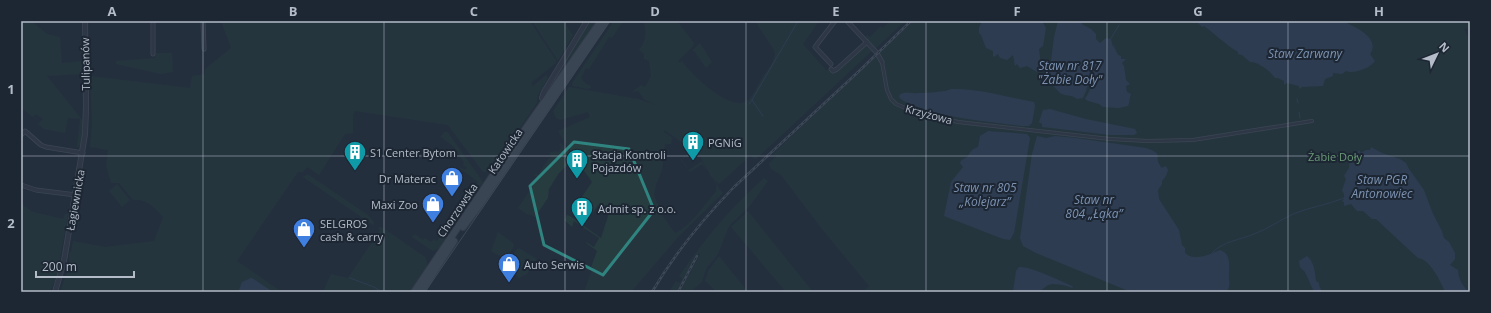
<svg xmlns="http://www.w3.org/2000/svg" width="1491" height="313" viewBox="0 0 1491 313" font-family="'Open Sans',sans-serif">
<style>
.green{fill:#263c3f;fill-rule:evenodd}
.water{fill:#394c67}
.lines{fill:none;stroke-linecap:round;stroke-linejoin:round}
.stream{stroke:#394c67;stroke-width:1}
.pedestrian-casing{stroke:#565f6c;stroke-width:4}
.minor-casing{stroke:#565f6c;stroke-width:5}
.tertiary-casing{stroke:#565f6c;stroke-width:6}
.primary-casing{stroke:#414a57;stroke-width:8}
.pedestrian{stroke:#38414e;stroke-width:2.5}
.minor{stroke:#38414e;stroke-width:3.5}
.tertiary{stroke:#38414e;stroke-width:4.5}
.primary{stroke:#56606e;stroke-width:6}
.tram{stroke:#5a6575;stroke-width:1}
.rail-casing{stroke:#5a6575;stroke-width:2.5}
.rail{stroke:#1d2633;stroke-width:1;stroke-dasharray:3;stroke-linecap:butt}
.marked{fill:none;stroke:#308480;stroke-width:3;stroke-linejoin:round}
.grid{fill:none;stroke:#b4bcc9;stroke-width:1;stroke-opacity:0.55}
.labels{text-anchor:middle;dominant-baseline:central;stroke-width:4;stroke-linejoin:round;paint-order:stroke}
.street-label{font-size:11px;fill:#b4bcc9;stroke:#1d2633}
.poi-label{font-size:11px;fill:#b4bcc9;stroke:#1d2633;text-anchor:start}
.park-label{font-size:11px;fill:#6b9a76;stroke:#1d2633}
.water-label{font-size:12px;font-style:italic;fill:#7c92b1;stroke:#1d2633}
.neatline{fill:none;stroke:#b4bcc9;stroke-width:1.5}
.grid-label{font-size:13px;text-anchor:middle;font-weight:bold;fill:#b4bcc9}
</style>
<rect width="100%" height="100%" fill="#242f3e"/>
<!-- green -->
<g class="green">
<path d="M21,21H31L47,34L60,37L62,63L84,61L83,74L47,76L83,121V138L79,147H77L80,119L68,118L65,133L44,129L38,124L43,119L36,114L33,117L21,108Z"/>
<path d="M221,21H530L557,62L531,83L533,86L546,75L548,78L538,95L537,103L491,171L483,172L448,125L355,111L353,115V133L345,134L319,175L307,167L303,172H298L237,261L282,292H60L69,267V253L71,252L73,241L105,247L154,241L163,217C155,208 146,198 133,200L119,183H111L106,165L108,150L90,147L92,127L90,76L190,88L192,76L205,74V69L231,48Z"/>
<path d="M532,21H563L573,35L558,61Z"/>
<path d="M590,21H597L548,94L547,90Z"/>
<path d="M614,21H623L612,38L609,37L589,69L586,68L581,78L586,84L590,85L591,88L587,89L573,86L572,83Z"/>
<path d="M644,21H677L694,43L693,46L678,61L680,63L682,61C691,74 728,110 745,102C752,99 757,86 761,80C766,72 773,64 775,55L774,50L755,21H819L803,44L826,70H830L834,73L865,45L872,51L756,159L750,156L719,184L711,176L698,153L664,130V132L693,151L682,160L689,170L702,161L707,171L718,185V187L723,193L679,236L631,292H584L593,267H591L597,251L586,243V242L594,247L599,238L574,221L572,227L564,220L567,215L570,216L601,238L609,213L598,205L586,223L571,213L592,182L575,158L559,173L549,189L548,198L535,217L529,214L528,215L518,208L536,181L537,177L534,175L535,174L538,175C543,168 546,160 552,156L549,154L550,152H555L552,150L559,152L561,146L559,145L561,143L573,155L558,131L590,117L588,112L560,120L556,118L553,111L569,87L638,99L656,105L645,100L638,91L632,92L641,85L645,87L651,76L649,61L644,59V54L639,50C647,39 646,34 644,21ZM672,138L677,140L688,149L689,153L681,160L690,172L702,164L717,185L716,191C706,203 689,228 675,233L662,215L654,195L656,185L662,170L665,144H671Z"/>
<path d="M890,21H905L875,49L865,37L867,35L870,37L881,26L883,28Z"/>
<path d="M913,21H1470V31L1467,28L1464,29L1470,41V292H862L869,286L822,229L781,175L771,169L769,163L777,156L773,154Z"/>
<path d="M700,43L712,62L706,68L694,51H692Z"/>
<path d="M156,53H172L173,72L161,74L116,64V61L155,58Z"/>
<path d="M444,132H447L449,134L483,182L439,248L433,251L412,237L415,234L423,240L425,238L431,242L434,239L437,241L478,182L457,166L465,170L467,168L463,165L464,163L454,147L441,137L439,139Z"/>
<path d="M306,175H309L368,215L374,222V224L373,225L303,177Z"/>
<path d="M764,178L768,181L749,207L729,226L718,254L706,269L702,282L690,292H679L688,276L691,273L692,269L700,255L699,253L694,261L676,292H669L676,281L679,283L682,279L679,276C704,240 731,207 764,178Z"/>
<path d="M117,184L130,200L122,207L109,191Z"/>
<path d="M21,204L33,212L63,219L65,214H68L57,275L50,292H21Z"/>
<path d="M748,211L813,292H786L731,227Z"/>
<path d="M380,227L383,228L425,257L427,262V266L409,292H323L331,274L348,278L380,230L378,228Z"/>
<path d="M498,232L513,243L514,246L506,260L491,251Z"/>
<path d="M519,248L537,259L527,274L519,278L511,272L513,269L506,264L516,250Z"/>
<path d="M719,256L748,292H717L705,281L708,271Z"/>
</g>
<!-- water -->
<g class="water">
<path d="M982,21H1042L1046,28L1043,46L1039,49L1041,65L1037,72L1027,66L1020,68L1017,64L1015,66L1013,55L1007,60L1000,58L998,54L994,57L993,56V51L986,48L981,35L979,33V28Z"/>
<path d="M1058,21H1080L1083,25L1091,29L1096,34V39L1100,43L1106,38L1111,39L1113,47L1115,44L1114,47L1118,55L1121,56V59H1126L1122,63L1124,66L1126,80L1130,84L1126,86L1127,92L1131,94C1129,98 1130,102 1128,106L1119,108L1103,107L1099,104L1088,101L1085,99L1090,90L1089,86L1087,87L1086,91L1083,98L1077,99C1071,94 1068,97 1062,94C1059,93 1049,81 1047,78L1050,71L1048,69L1051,61L1054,37Z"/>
<path d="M1192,21H1339V22L1343,21C1355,27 1381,38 1370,54L1375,61C1369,69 1354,74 1346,71L1342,74L1333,73V76L1325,79L1323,86L1302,87L1299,89V86L1287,83L1284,85V81L1278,78H1275C1270,71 1259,62 1250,62L1242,55L1238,54V52C1225,44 1215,34 1204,26L1202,27L1197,22L1194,23Z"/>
<path d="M951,89C979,88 1006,97 1034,102L1035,106L1032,123L1029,126H1021C986,121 949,119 915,106C909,103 903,102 899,97L900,94C907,91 912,94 919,93C926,93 946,92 951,89Z"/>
<path d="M1050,109L1086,119L1135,129L1137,133L1134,135H1110L1042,127V124L1039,122L1043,110Z"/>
<path d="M988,131L1027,134L1030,138L1014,233L1010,240L1003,239L944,216L951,182L963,167L960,163C962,158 964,160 968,156C971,151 972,149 978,147L980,136Z"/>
<path d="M1037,136L1046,138L1055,136L1076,138L1146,148C1167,155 1151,156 1162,168L1166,166L1168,170L1166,176L1162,181V184L1158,190L1159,199L1179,230L1182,245L1185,248V253C1195,262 1210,254 1220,250C1231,254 1229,264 1229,273C1228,281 1232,285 1226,292H1131L1036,253L1023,246L1020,238L1032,154Z"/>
<path d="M1371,147L1382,153L1400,159L1406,163L1409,169L1424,190L1433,214L1442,231L1444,238L1449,242L1455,253V259L1450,265L1458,270C1458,278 1463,287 1469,292H1445C1441,282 1430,259 1418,258L1376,219H1372L1363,211H1357L1351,204L1344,206V202L1342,201L1344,199V194L1342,190L1346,179L1344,176L1349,168L1350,155L1354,157L1356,155L1359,150L1361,153L1366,150H1370Z"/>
<path d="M1307,256C1314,261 1315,272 1316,281L1319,283V285L1322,292H1314L1305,272L1300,267L1299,261Z"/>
<path d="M1019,267C1030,266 1061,281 1072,286L1073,288L1063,285L1053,284L1048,285L1039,292H1013L1016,271Z"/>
<path d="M251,278H252L273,292H241L239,290L242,282Z"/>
</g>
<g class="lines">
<!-- stream -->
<g class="stream">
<path d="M1119,22L1120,21"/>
<path d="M1110,40L1119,25"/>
<path d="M1297,99L1298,103"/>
<path d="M749,104L752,100"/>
<path d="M1299,112L1300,118"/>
<path d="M763,116L752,100L798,21"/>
<path d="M1212,253C1223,241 1240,240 1254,234C1268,229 1280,220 1293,214C1310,207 1327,205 1344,198"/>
<path d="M350,278L374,287L382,292"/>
</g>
<!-- pedestrian casing -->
<g class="pedestrian-casing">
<path id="pedestrian" d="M882,62L887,90L891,99L896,104L910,110L958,122L1110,139L1148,141L1193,140L1312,121"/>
</g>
<!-- minor casing -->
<g class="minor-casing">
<g id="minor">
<path d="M153,21V54"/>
<path d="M203,21L204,49"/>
<path d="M847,21L877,53L882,62"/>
<path d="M831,64L815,47L835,21"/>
<path d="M831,69L833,71L837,69L867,42"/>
<path d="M21,135L25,131L41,145L46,147L83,153"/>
<path d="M21,185L36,190L76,195"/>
</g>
</g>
<!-- tertiary casing -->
<g class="tertiary-casing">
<g id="tertiary">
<path d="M547,102L542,98L544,92L587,21"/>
<path d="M55,292L64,261L85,134L86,107L85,21"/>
</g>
</g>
<!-- primary casing -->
<g class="primary-casing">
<g id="primary">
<path d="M463,227L479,206L606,21"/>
<path d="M414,292L498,168L601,21"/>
<path d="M421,292L454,241"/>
</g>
</g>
<!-- pedestrian -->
<use href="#pedestrian" class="pedestrian"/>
<!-- minor -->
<use href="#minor" class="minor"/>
<!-- tertiary -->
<use href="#tertiary" class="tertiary"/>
<!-- primary -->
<use href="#primary" class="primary"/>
<!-- tram -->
<path class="tram" d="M425,292L610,21"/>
<!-- rail casing -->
<g class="rail-casing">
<g id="rail">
<path d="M652,292C675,253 703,219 734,187L857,73L911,21"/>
<path d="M678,292L697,256"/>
</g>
</g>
<!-- rail -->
<use href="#rail" class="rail"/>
</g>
<!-- marked area -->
<path d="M0 0H1491V313H0ZM574,142L629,149L654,210L603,275L544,245L530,186Z" fill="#242f3e" fill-opacity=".55" fill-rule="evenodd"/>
<path class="marked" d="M574,142L629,149L654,210L603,275L544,245L530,186Z"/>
<!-- grid -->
<path class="grid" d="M203,21V292M384,21V292M565,21V292M746,21V292M926,21V292M1107,21V292M1288,21V292M21,156H1470"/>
<!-- icons -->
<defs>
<g id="building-pin" transform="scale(1.15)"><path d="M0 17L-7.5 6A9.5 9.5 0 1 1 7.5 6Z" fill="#0f9aa8" stroke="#1d2633"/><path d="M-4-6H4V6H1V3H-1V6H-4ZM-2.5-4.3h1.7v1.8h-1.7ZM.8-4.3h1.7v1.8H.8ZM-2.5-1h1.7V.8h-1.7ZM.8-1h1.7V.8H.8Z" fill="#fff"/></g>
<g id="shop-pin" transform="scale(1.15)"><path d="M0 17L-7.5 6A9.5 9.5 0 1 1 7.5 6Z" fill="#3f7fe0" stroke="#1d2633"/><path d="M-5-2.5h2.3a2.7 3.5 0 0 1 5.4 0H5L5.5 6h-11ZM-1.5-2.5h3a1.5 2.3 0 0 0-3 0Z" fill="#fff"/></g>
</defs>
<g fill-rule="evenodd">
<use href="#building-pin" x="693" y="142"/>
<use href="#building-pin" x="355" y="152"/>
<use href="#building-pin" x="577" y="160"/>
<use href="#shop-pin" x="452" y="178"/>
<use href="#shop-pin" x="433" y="204"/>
<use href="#building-pin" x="582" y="208"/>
<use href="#shop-pin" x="304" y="229"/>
<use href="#shop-pin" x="509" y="264"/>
</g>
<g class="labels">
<!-- street labels -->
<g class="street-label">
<text transform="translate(85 64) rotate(-91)">Tulipanów</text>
<text transform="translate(929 114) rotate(15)">Krzyżowa</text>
<text transform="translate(505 151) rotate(-56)">Katowicka</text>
<text transform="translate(75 200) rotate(-80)">Łagiewnicka</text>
<text transform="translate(457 210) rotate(-56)">Chorzowska</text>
</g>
<!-- poi labels -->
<g class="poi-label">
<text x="708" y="142">PGNiG</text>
<text x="370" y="152">S1 Center Bytom</text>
<text x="592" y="154">Stacja Kontroli<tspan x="592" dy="13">Pojazdów</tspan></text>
<text x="436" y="178" text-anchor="end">Dr Materac</text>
<text x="418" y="204" text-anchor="end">Maxi Zoo</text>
<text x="598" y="208">Admit sp. z o.o.</text>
<text x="320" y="223">SELGROS<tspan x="320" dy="13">cash &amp; carry</tspan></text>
<text x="524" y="264">Auto Serwis</text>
</g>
<!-- park labels -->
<g class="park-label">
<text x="1335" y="156">Żabie Doły</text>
</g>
<!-- water labels -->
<g class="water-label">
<text x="1305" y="53">Staw Zarwany</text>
<text x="1070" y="65">Staw nr 817<tspan x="1070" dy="14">"Żabie Doły"</tspan></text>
<text x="1382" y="179">Staw PGR<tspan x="1382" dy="14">Antonowiec</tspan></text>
<text x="985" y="187">Staw nr 805<tspan x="985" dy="14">„Kolejarz”</tspan></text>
<text x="1094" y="199">Staw nr<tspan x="1094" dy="14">804 „Łąka”</tspan></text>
</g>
</g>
<!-- border -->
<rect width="1491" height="313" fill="none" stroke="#1d2633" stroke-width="44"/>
<!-- north arrow -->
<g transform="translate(1437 54) rotate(47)" stroke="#1d2633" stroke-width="3" paint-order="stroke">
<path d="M0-3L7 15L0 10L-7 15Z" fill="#b4bcc9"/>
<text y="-6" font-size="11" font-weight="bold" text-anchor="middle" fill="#b4bcc9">N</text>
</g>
<!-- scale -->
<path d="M36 271v6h98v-6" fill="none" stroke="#b4bcc9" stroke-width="2"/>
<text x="42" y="271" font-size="12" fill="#b4bcc9" stroke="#1d2633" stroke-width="3" paint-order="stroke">200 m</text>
<rect x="22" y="22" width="1447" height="269" class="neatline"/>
<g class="grid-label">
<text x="112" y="16">A</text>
<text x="293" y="16">B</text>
<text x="474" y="16">C</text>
<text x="655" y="16">D</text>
<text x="836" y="16">E</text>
<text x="1017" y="16">F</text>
<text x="1198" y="16">G</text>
<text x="1379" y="16">H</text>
<text x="11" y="94">1</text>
<text x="11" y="228">2</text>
</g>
</svg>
